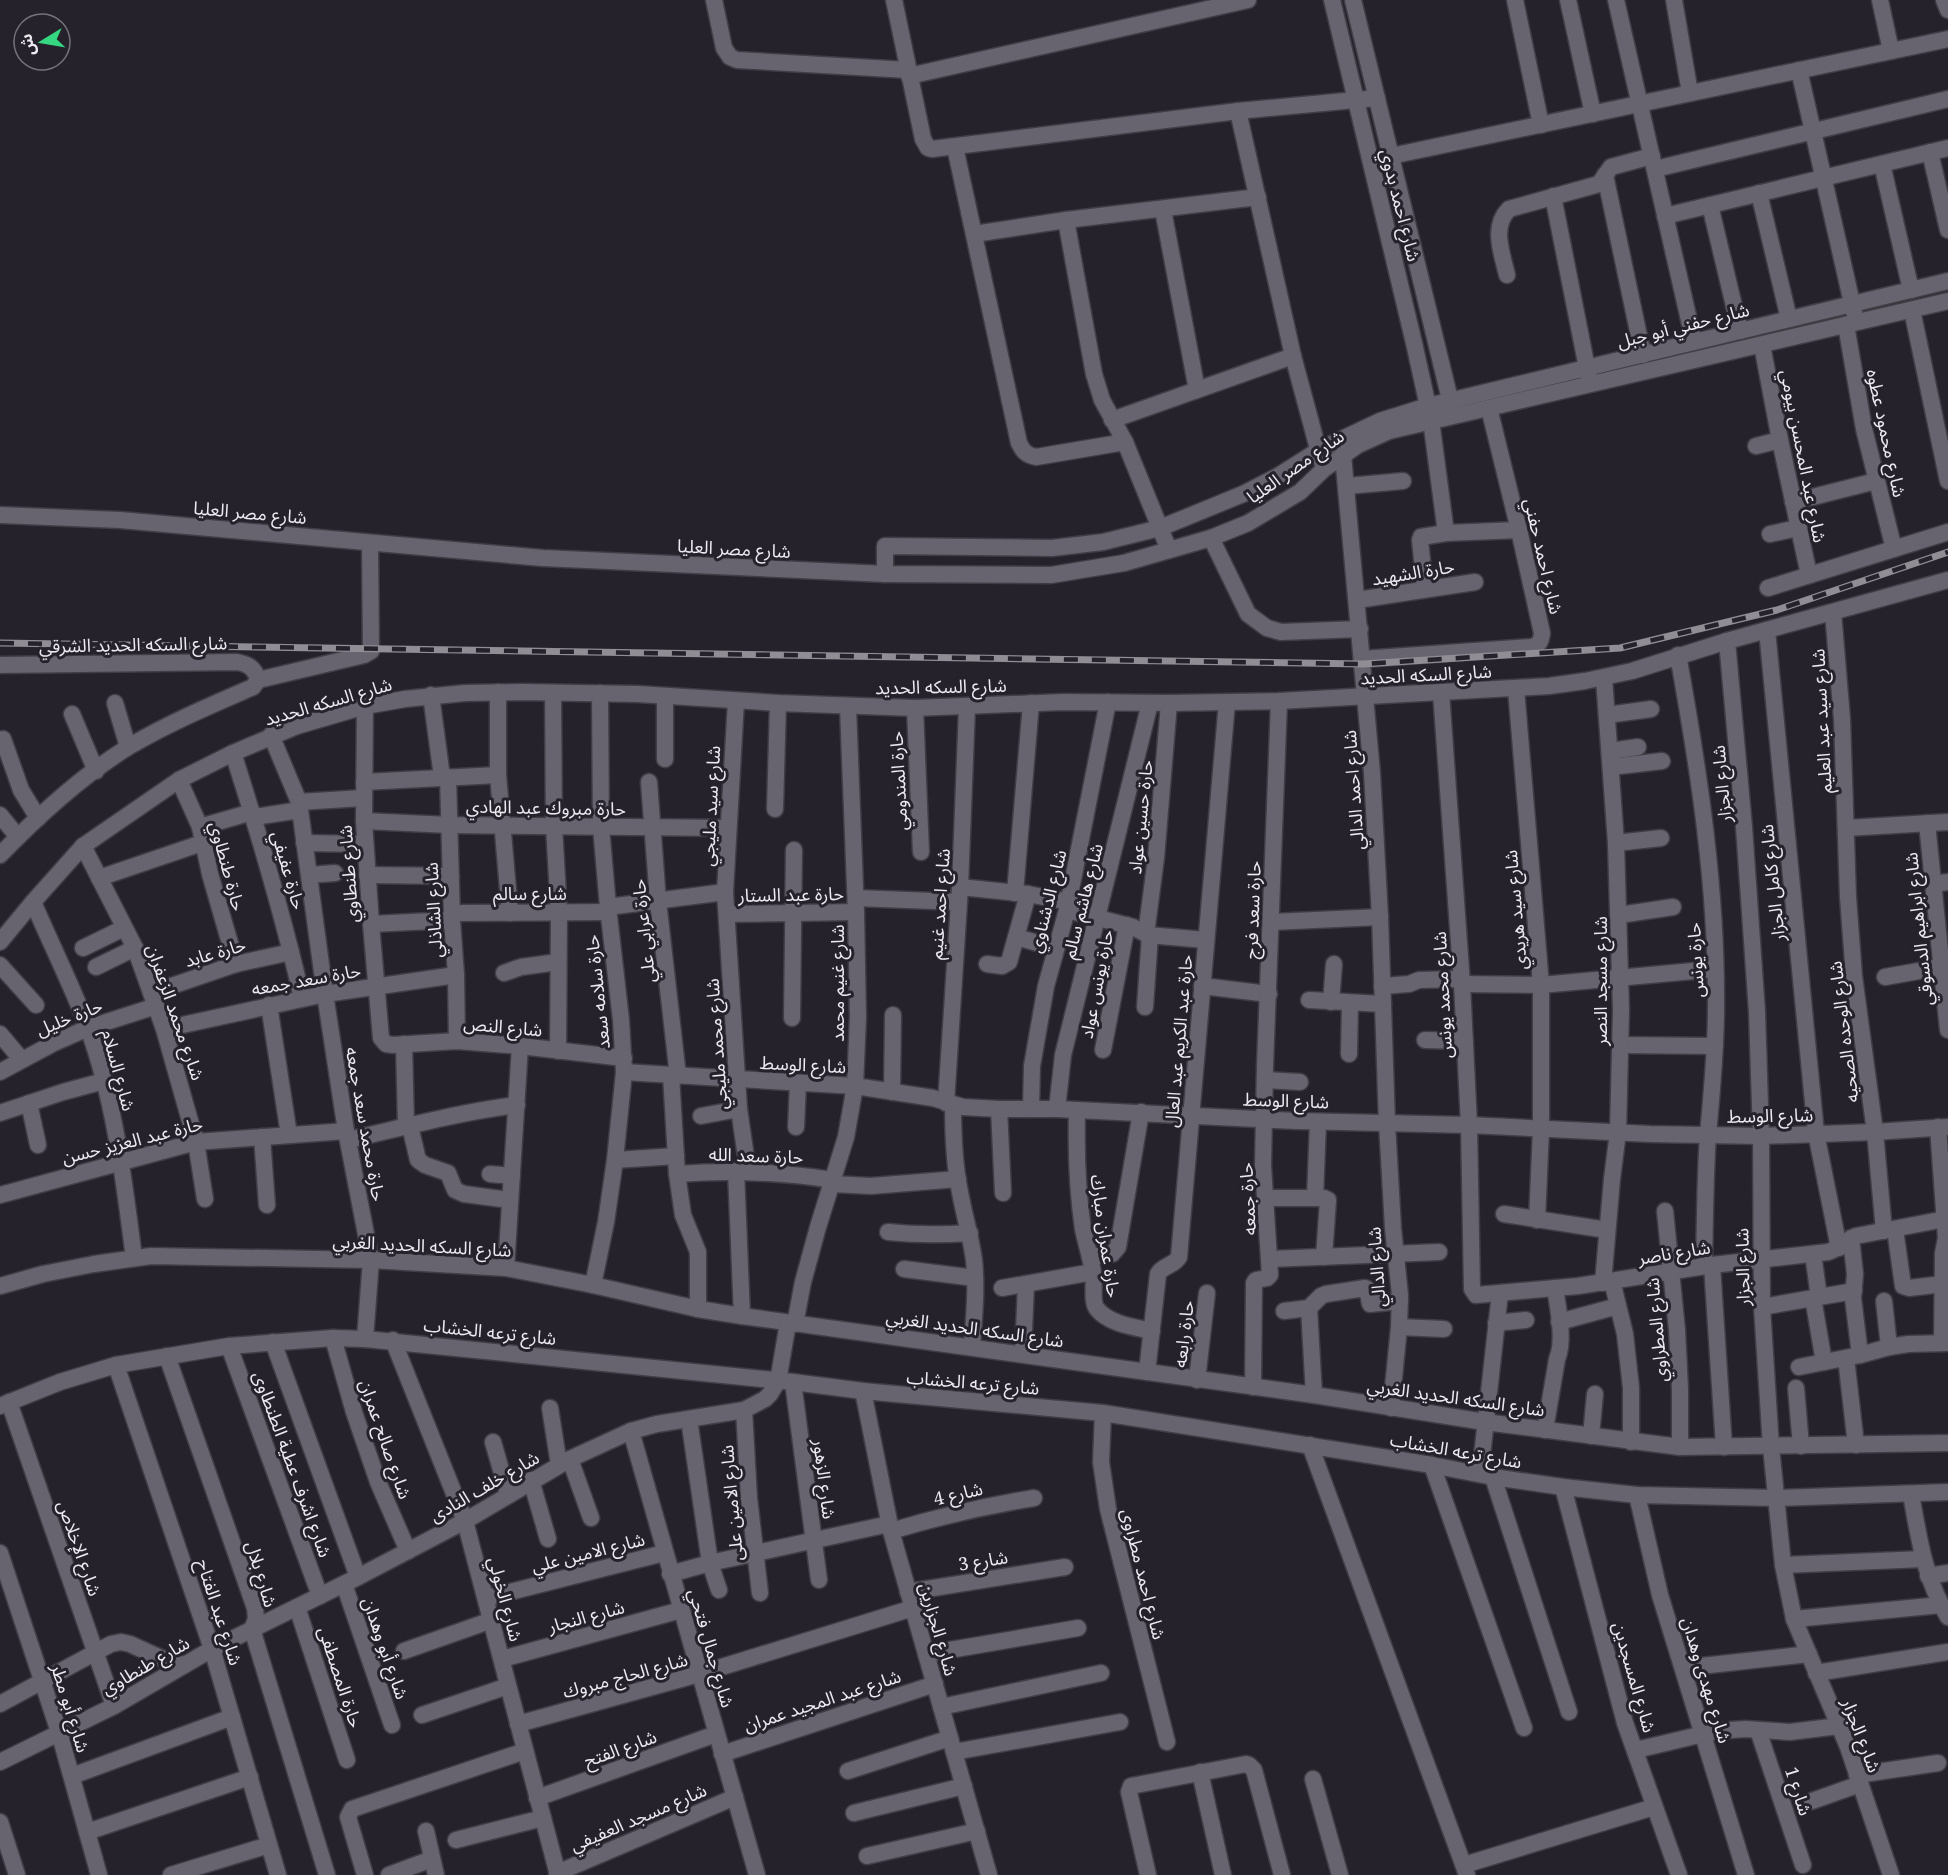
<svg xmlns="http://www.w3.org/2000/svg" width="1948" height="1875" viewBox="0 0 1948 1875" font-family="'Noto Serif','Noto Sans Arabic',serif">
<style>
.lines{fill:none;stroke-linecap:round;stroke-linejoin:round}
.minor-casing{stroke:#403d45;stroke-width:19}
.minor{stroke:#67636f;stroke-width:16}
.rail-casing{stroke:#908d95;stroke-width:7}
.rail{stroke:#26222c;stroke-width:4.5;stroke-dasharray:14;stroke-linecap:butt}
.labels{text-anchor:middle;dominant-baseline:central;stroke-width:6;stroke-linejoin:round;paint-order:stroke}
.street-label{font-size:18px;fill:#edeaf1;stroke:#26222c}
</style>
<rect width="100%" height="100%" fill="#26222c"/>
<g class="lines">
<!-- minor casing -->
<g class="minor-casing">
<g id="minor">
<path d="M714,0L724,48L730,57L737,60L908,70"/>
<path d="M894,0L923,139L928,148L932,149L1238,111L1377,98"/>
<path d="M1332,0L1414,343L1431,420L1446,533"/>
<path d="M1353,0L1453,412"/>
<path d="M1515,0L1541,125"/>
<path d="M1568,0L1593,114"/>
<path d="M1616,0L1694,342"/>
<path d="M1674,0L1690,93"/>
<path d="M1880,0L1891,51"/>
<path d="M1944,0L1948,10"/>
<path d="M1799,70L1854,312"/>
<path d="M909,76L1248,0"/>
<path d="M1238,111L1293,356L1321,460"/>
<path d="M955,147L1019,443C1023,451 1026,455 1036,457L1125,442"/>
<path d="M1930,152L1948,230"/>
<path d="M1391,156L1948,39"/>
<path d="M1882,164L1911,290"/>
<path d="M1655,169L1948,99"/>
<path d="M1605,175L1643,355"/>
<path d="M1759,193L1789,319"/>
<path d="M1553,196L1589,378"/>
<path d="M1710,205L1740,331"/>
<path d="M1163,210L1197,390"/>
<path d="M1665,216L1948,148"/>
<path d="M1066,220L1094,374L1102,400L1125,442L1169,550"/>
<path d="M974,234L1066,220L1258,197"/>
<path d="M1507,275C1502,253 1491,227 1509,209L1599,184L1611,167L1652,156"/>
<path d="M1912,310L1948,481"/>
<path d="M1846,325L1864,429L1894,549"/>
<path d="M1762,345L1780,440L1809,575"/>
<path d="M1112,420L1293,356"/>
<path d="M1756,446L1780,440"/>
<path d="M1343,455L1372,773L1380,917L1387,1123L1393,1228L1400,1295L1399,1327L1391,1408"/>
<path d="M1347,486L1403,481"/>
<path d="M1793,502L1876,481"/>
<path d="M0,515L120,520L543,558L885,574L1051,575L1124,563L1211,538L1248,523L1300,492L1324,469L1358,445L1389,431L1948,301"/>
<path d="M1770,534L1798,528"/>
<path d="M1211,538L1248,614L1267,628L1281,632L1360,629"/>
<path d="M885,574V546L1052,548L1103,542L1160,528L1243,494L1278,476L1319,450L1380,421L1428,406L1948,281"/>
<path d="M1768,588L1948,532"/>
<path d="M1425,589L1420,540L1421,537L1446,533L1519,530"/>
<path d="M1357,600L1475,582"/>
<path d="M1833,612L1842,719L1848,897L1854,976L1875,1132L1884,1231"/>
<path d="M1767,630L1816,1133L1839,1248"/>
<path d="M1727,641L1744,827L1757,1012L1761,1136L1762,1307L1771,1447L1783,1565L1794,1619L1848,1747L1891,1875"/>
<path d="M1678,655C1699,771 1717,889 1716,1007C1716,1050 1712,1092 1708,1134C1705,1178 1705,1222 1704,1266"/>
<path d="M1362,659L1531,647C1539,645 1541,642 1542,633L1519,530L1489,408"/>
<path d="M0,665L237,662C248,664 255,668 258,680"/>
<path d="M258,680L364,655L371,651L370,543"/>
<path d="M1516,689L1541,985V1129L1537,1220"/>
<path d="M498,692V775L510,913"/>
<path d="M1441,692L1462,984L1469,1125L1472,1289L1476,1295L1578,1286L1712,1265L1828,1252C1839,1249 1845,1241 1856,1236L1945,1219"/>
<path d="M553,693L554,826L559,913L558,1051"/>
<path d="M431,695L442,777"/>
<path d="M665,696V759"/>
<path d="M736,701L725,892L739,1109L748,1171"/>
<path d="M115,703L128,747"/>
<path d="M365,706L364,821L371,924L381,1038L386,1044L393,1045L457,1041L520,1046L624,1058"/>
<path d="M915,708L921,852"/>
<path d="M72,714L96,771"/>
<path d="M1607,715L1651,709"/>
<path d="M271,735L299,802L325,994L346,1131L371,1260L365,1339"/>
<path d="M3,739L21,790L38,818"/>
<path d="M1610,751L1638,747"/>
<path d="M233,753C259,834 283,915 302,998"/>
<path d="M1611,767L1662,761"/>
<path d="M448,777L452,920L456,975L457,1041"/>
<path d="M179,780L200,827L210,874L236,964"/>
<path d="M364,782L498,775"/>
<path d="M649,782L658,901L678,1076"/>
<path d="M299,802L363,798"/>
<path d="M775,809L778,703"/>
<path d="M0,815L18,837"/>
<path d="M254,817L300,810"/>
<path d="M364,821L450,825L728,828"/>
<path d="M1927,823L1948,1030"/>
<path d="M200,827L252,812"/>
<path d="M1846,828L1948,822"/>
<path d="M304,843L365,844"/>
<path d="M1616,843L1661,838"/>
<path d="M83,846L135,948L164,1029L196,1142L205,1199"/>
<path d="M0,855C38,816 84,774 130,746C167,724 207,707 246,690L253,687L258,680"/>
<path d="M309,875L335,873"/>
<path d="M367,875L451,876"/>
<path d="M99,878L202,843"/>
<path d="M1933,884L1948,882"/>
<path d="M960,887L1028,894L1069,902"/>
<path d="M1015,893L1031,703"/>
<path d="M856,898L959,902"/>
<path d="M33,902C51,944 72,986 88,1028C115,1102 124,1181 134,1258"/>
<path d="M608,907L725,892"/>
<path d="M1067,910L1133,927L1148,935L1206,940"/>
<path d="M452,913L608,912"/>
<path d="M727,914L856,912"/>
<path d="M1619,915L1673,907"/>
<path d="M1272,922L1380,917"/>
<path d="M371,924L452,920"/>
<path d="M1146,934L1156,858L1169,703"/>
<path d="M1016,937L1055,948"/>
<path d="M0,942L33,902L83,846L179,780L233,753L297,726L365,706L405,699L465,693L522,692L638,694L778,703L915,708L1063,702L1169,703L1279,701L1549,686L1585,681L1632,671L1727,641L1948,580"/>
<path d="M83,948L124,928"/>
<path d="M987,964L1002,966L1009,962L1028,894"/>
<path d="M0,965L36,1005"/>
<path d="M96,967L135,948"/>
<path d="M504,973L521,967L558,962"/>
<path d="M1885,977L1941,967"/>
<path d="M1462,984L1541,985L1715,969"/>
<path d="M1202,986L1269,994"/>
<path d="M1382,986L1409,984L1419,980L1462,979"/>
<path d="M151,993L236,964L291,952"/>
<path d="M1309,1000L1383,1004"/>
<path d="M1331,1002L1334,964"/>
<path d="M269,1005L289,1135"/>
<path d="M1145,1007L1150,935"/>
<path d="M792,1018L794,850"/>
<path d="M164,1029L325,994L456,975"/>
<path d="M0,1034L21,1059"/>
<path d="M1425,1040L1465,1041"/>
<path d="M404,1044L406,1127"/>
<path d="M1620,1045L1715,1046"/>
<path d="M1103,1050L1127,925"/>
<path d="M1349,1054L1350,1003"/>
<path d="M0,1072L54,1043L88,1028L156,1006"/>
<path d="M624,1072L855,1086L933,1098L963,1107L999,1109H1057L1296,1121L1469,1125L1650,1134L1761,1136L1875,1132L1948,1127"/>
<path d="M671,1075L677,1174L683,1215L698,1252V1309"/>
<path d="M1265,1080L1300,1082"/>
<path d="M892,1092L893,1015"/>
<path d="M29,1103L38,1145"/>
<path d="M946,1103L960,887L967,707"/>
<path d="M953,1105C953,1134 954,1164 960,1192C964,1215 971,1237 974,1260C977,1289 974,1318 972,1347"/>
<path d="M999,1109L1003,1193"/>
<path d="M1031,1109L1032,1066L1046,986L1067,910L1108,702"/>
<path d="M1057,1109L1063,1055L1150,703"/>
<path d="M1077,1110C1076,1150 1077,1189 1083,1229C1086,1244 1091,1258 1093,1273C1095,1283 1091,1302 1097,1309C1109,1324 1134,1327 1152,1331"/>
<path d="M0,1113L63,1092L104,1081"/>
<path d="M701,1116L739,1109"/>
<path d="M410,1126L418,1160L425,1165L448,1173L455,1190L464,1194L510,1200"/>
<path d="M796,1127L798,1083"/>
<path d="M1938,1127L1946,1238L1943,1253L1942,1343"/>
<path d="M262,1137L267,1205"/>
<path d="M348,1140C405,1127 460,1112 517,1105"/>
<path d="M615,1160L676,1156"/>
<path d="M736,1171L742,1316"/>
<path d="M490,1174L512,1176"/>
<path d="M677,1174C730,1170 781,1172 833,1180"/>
<path d="M832,1184L871,1186L958,1179"/>
<path d="M0,1195L196,1142L346,1131"/>
<path d="M1265,1198H1324L1328,1200L1324,1257"/>
<path d="M1315,1198L1318,1122"/>
<path d="M1665,1211L1677,1330L1680,1389V1447"/>
<path d="M1504,1214L1607,1230"/>
<path d="M1895,1229L1903,1286L1909,1288L1943,1284"/>
<path d="M888,1232C916,1235 942,1235 970,1233"/>
<path d="M1851,1238L1855,1274L1853,1298L1860,1355"/>
<path d="M1813,1254L1819,1297"/>
<path d="M1090,1257L1112,1254L1118,1247L1141,1112"/>
<path d="M1270,1259L1439,1252"/>
<path d="M1712,1265L1724,1447"/>
<path d="M506,1268L520,1046"/>
<path d="M904,1269L975,1278"/>
<path d="M1612,1281L1625,1334L1631,1388V1442"/>
<path d="M1603,1283L1612,1179L1618,1132L1621,1010L1616,843L1604,678"/>
<path d="M593,1285L606,1222L615,1160L624,1072L621,1020L608,907L601,827L600,693"/>
<path d="M0,1286L43,1274L94,1264L151,1256L371,1260L506,1268L593,1285L698,1309L742,1316L1314,1395L1485,1422L1680,1447L1948,1443"/>
<path d="M1002,1288L1093,1272"/>
<path d="M1813,1298L1824,1362"/>
<path d="M1884,1301L1889,1347"/>
<path d="M1762,1307L1854,1291"/>
<path d="M1309,1308L1314,1395"/>
<path d="M1284,1311L1309,1308L1321,1296L1326,1294L1365,1288L1367,1289L1370,1304L1400,1301"/>
<path d="M1559,1322L1618,1306"/>
<path d="M1496,1323L1526,1320"/>
<path d="M795,1324L803,1282L818,1227L846,1137L855,1086L858,1017L856,912L848,707"/>
<path d="M1399,1327L1444,1329"/>
<path d="M333,1338L354,1412L378,1482L408,1551"/>
<path d="M393,1340L465,1521L558,1875"/>
<path d="M273,1342L358,1577"/>
<path d="M229,1346L320,1596"/>
<path d="M1023,1354L1026,1284"/>
<path d="M167,1356L255,1608L256,1619L252,1629L327,1875"/>
<path d="M1846,1358L1856,1445"/>
<path d="M116,1365L212,1649L278,1875"/>
<path d="M1799,1367L1860,1355L1889,1347L1908,1344L1948,1343"/>
<path d="M1147,1372L1158,1274C1163,1265 1174,1266 1179,1257L1227,702"/>
<path d="M1197,1380L1207,1293"/>
<path d="M793,1382L819,1580"/>
<path d="M1253,1387L1254,1283L1256,1280L1267,1278L1270,1275L1263,1165L1265,1066L1279,701"/>
<path d="M1796,1388L1801,1446"/>
<path d="M863,1391L891,1531L989,1875"/>
<path d="M9,1402L114,1706"/>
<path d="M0,1406L60,1382L116,1365L229,1346L333,1338L365,1339L793,1382L863,1391L1103,1413L1432,1465L1493,1477L1563,1487L1637,1495L1776,1498L1948,1492"/>
<path d="M550,1408L559,1465"/>
<path d="M744,1410L749,1498L760,1593"/>
<path d="M1103,1413L1101,1462L1108,1509L1167,1742"/>
<path d="M689,1419L710,1563L719,1590"/>
<path d="M1545,1430L1557,1359C1565,1341 1558,1308 1555,1288"/>
<path d="M631,1431L757,1875"/>
<path d="M1591,1436L1595,1394"/>
<path d="M493,1442L508,1494"/>
<path d="M1310,1445L1467,1875"/>
<path d="M570,1459L591,1518"/>
<path d="M1432,1465L1524,1728"/>
<path d="M1480,1474L1500,1293"/>
<path d="M1493,1477L1569,1712"/>
<path d="M531,1480L548,1539"/>
<path d="M1563,1487L1625,1723L1679,1875"/>
<path d="M1911,1494C1919,1539 1924,1577 1948,1617"/>
<path d="M1637,1495L1660,1595L1746,1875"/>
<path d="M891,1531C938,1517 985,1506 1034,1498"/>
<path d="M0,1553L59,1732L99,1875"/>
<path d="M1783,1565L1923,1559"/>
<path d="M670,1574L710,1563L889,1524"/>
<path d="M1928,1576L1948,1573"/>
<path d="M344,1584L392,1725"/>
<path d="M908,1592L1065,1567"/>
<path d="M486,1598L664,1553"/>
<path d="M297,1607L347,1760"/>
<path d="M1794,1619L1941,1605"/>
<path d="M404,1651L492,1620"/>
<path d="M926,1654L1078,1628"/>
<path d="M502,1659L681,1610"/>
<path d="M1683,1668L1809,1654"/>
<path d="M1816,1673L1948,1652"/>
<path d="M0,1704L111,1644L121,1642L130,1644L165,1660L184,1665"/>
<path d="M941,1707L1101,1673"/>
<path d="M422,1715L508,1686"/>
<path d="M518,1724L699,1674L913,1608"/>
<path d="M1758,1730L1803,1865"/>
<path d="M1636,1750L1716,1731L1745,1729L1790,1732L1839,1726"/>
<path d="M954,1752L1120,1722"/>
<path d="M722,1754L935,1684"/>
<path d="M0,1762L114,1706L212,1649L358,1577L465,1521L570,1459L631,1431L657,1424L744,1410L765,1399L770,1394L778,1381L788,1323"/>
<path d="M848,1771L950,1738"/>
<path d="M1200,1772L1223,1875"/>
<path d="M1857,1775L1938,1763"/>
<path d="M72,1776L232,1717"/>
<path d="M1313,1779L1340,1875"/>
<path d="M537,1798L716,1734"/>
<path d="M1812,1801L1860,1784"/>
<path d="M854,1813L964,1786"/>
<path d="M0,1822L17,1875"/>
<path d="M426,1831L436,1875"/>
<path d="M87,1832L250,1777"/>
<path d="M456,1840L543,1818"/>
<path d="M867,1856L977,1831"/>
<path d="M1464,1865L1654,1807"/>
<path d="M557,1873L735,1797"/>
<path d="M171,1875L269,1845"/>
<path d="M365,1875L348,1817L352,1809L525,1751"/>
<path d="M389,1875L432,1859"/>
<path d="M1148,1875L1129,1792L1131,1786L1246,1764L1249,1765L1254,1770L1282,1875"/>
</g>
</g>
<!-- minor -->
<use href="#minor" class="minor"/>
<!-- rail casing -->
<g class="rail-casing">
<path id="rail" d="M0,643L1363,664L1620,648L1777,610L1948,552"/>
</g>
<!-- rail -->
<use href="#rail" class="rail"/>
</g>
<g class="labels">
<!-- street labels -->
<g class="street-label">
<text transform="translate(1401 205) rotate(76)">شارع احمد بدوي</text>
<text transform="translate(1683 325) rotate(-14)">شارع حفني أبو جبل</text>
<text transform="translate(1887 433) rotate(78)">شارع محمود عطوه</text>
<text transform="translate(1804 456) rotate(79)">شارع عبد المحسن بيومي</text>
<text transform="translate(1295 466) rotate(-35)">شارع مصر العليا</text>
<text transform="translate(250 512) rotate(5)">شارع مصر العليا</text>
<text transform="translate(734 548) rotate(3)">شارع مصر العليا</text>
<text transform="translate(1544 556) rotate(77)">شارع احمد حفني</text>
<text transform="translate(1413 572) rotate(-9)">حارة الشهيد</text>
<text transform="translate(133 644) rotate(-1)">شارع السكه الحديد الشرقي</text>
<text transform="translate(1426 674) rotate(-3)">شارع السكه الحديد</text>
<text transform="translate(941 686) rotate(-1)">شارع السكه الحديد</text>
<text transform="translate(328 701) rotate(-16)">شارع السكه الحديد</text>
<text transform="translate(1821 721) rotate(-93)">شارع سيد عبد العليم</text>
<text transform="translate(898 781) rotate(-93)">حارة المندومي</text>
<text transform="translate(1721 784) rotate(-95)">شارع الجزار</text>
<text transform="translate(1353 790) rotate(-94)">شارع احمد الدالي</text>
<text transform="translate(710 806) rotate(-87)">شارع سيد مليجي</text>
<text transform="translate(546 807) rotate(1)">حارة مبروك عبد الهادي</text>
<text transform="translate(1140 817) rotate(-84)">حارة حسين عواد</text>
<text transform="translate(228 866) rotate(75)">حارة طنطاوي</text>
<text transform="translate(289 870) rotate(74)">حارة عفيفي</text>
<text transform="translate(348 874) rotate(-94)">شارع طنطاوي</text>
<text transform="translate(1772 883) rotate(-96)">شارع كامل الجزار</text>
<text x="530" y="893">شارع سالم</text>
<text transform="translate(791 894) rotate(-1)">حارة عبد الستار</text>
<text transform="translate(1047 901) rotate(-76)">شارع الدشناوي</text>
<text transform="translate(1082 901) rotate(-76)">شارع هاشم سالم</text>
<text transform="translate(939 904) rotate(-86)">شارع احمد غنيم</text>
<text transform="translate(433 910) rotate(-93)">شارع الشاذلي</text>
<text transform="translate(1252 910) rotate(-88)">حارة سعد فرج</text>
<text transform="translate(1515 910) rotate(-95)">شارع سيد هريدي</text>
<text transform="translate(1918 929) rotate(-96)">شارع ابراهيم الدسوقي</text>
<text transform="translate(643 931) rotate(-96)">حارة عرابي علي</text>
<text transform="translate(215 952) rotate(-16)">حارة عابد</text>
<text transform="translate(1695 960) rotate(-93)">حارة يونس</text>
<text transform="translate(306 979) rotate(-10)">حارة سعد جمعه</text>
<text transform="translate(1600 981) rotate(-90)">شارع مسجد النصر</text>
<text transform="translate(837 983) rotate(-90)">شارع غنيم محمد</text>
<text transform="translate(1096 984) rotate(-79)">حارة يونس عواد</text>
<text transform="translate(597 992) rotate(-96)">حارة سلامه سعد</text>
<text transform="translate(1442 995) rotate(-93)">شارع محمد يونس</text>
<text transform="translate(176 1012) rotate(71)">شارع محمد الزعفران</text>
<text transform="translate(69 1017) rotate(-22)">حارة خليل</text>
<text transform="translate(503 1026) rotate(5)">شارع النص</text>
<text transform="translate(1843 1032) rotate(-97)">شارع الوحده الصحيه</text>
<text transform="translate(1178 1041) rotate(-85)">حارة عبد الكريم عبد العال</text>
<text transform="translate(716 1044) rotate(-94)">شارع محمد مليجي</text>
<text transform="translate(803 1064) rotate(3)">شارع الوسط</text>
<text transform="translate(119 1070) rotate(75)">شارع السلام</text>
<text transform="translate(1286 1100) rotate(2)">شارع الوسط</text>
<text transform="translate(1770 1115) rotate(-1)">شارع الوسط</text>
<text transform="translate(366 1124) rotate(80)">حارة محمد سعد جمعه</text>
<text transform="translate(132 1140) rotate(-14)">حارة عبد العزيز حسن</text>
<text transform="translate(756 1155) rotate(2)">حارة سعد الله</text>
<text transform="translate(1247 1199) rotate(-93)">حارة جمعه</text>
<text transform="translate(1106 1236) rotate(82)">حارة عمران مبارك</text>
<text transform="translate(422 1245) rotate(3)">شارع السكه الحديد الغربي</text>
<text transform="translate(1674 1252) rotate(-9)">شارع ناصر</text>
<text transform="translate(1376 1267) rotate(-94)">شارع الدالي</text>
<text transform="translate(1742 1267) rotate(-91)">شارع الجزار</text>
<text transform="translate(975 1328) rotate(8)">شارع السكه الحديد الغربي</text>
<text transform="translate(1656 1330) rotate(-95)">شارع المطراوي</text>
<text transform="translate(490 1331) rotate(6)">شارع ترعه الخشاب</text>
<text transform="translate(1183 1334) rotate(-83)">حارة رابعه</text>
<text transform="translate(973 1382) rotate(5)">شارع ترعه الخشاب</text>
<text transform="translate(1456 1397) rotate(8)">شارع السكه الحديد الغربي</text>
<text transform="translate(386 1439) rotate(71)">شارع صالح عمران</text>
<text transform="translate(1456 1450) rotate(10)">شارع ترعه الخشاب</text>
<text transform="translate(293 1464) rotate(70)">شارع اشرف عطية الطنطاوى</text>
<text transform="translate(825 1479) rotate(83)">شارع الزهور</text>
<text transform="translate(484 1486) rotate(-30)">شارع خلف النادى</text>
<text transform="translate(958 1493) rotate(-13)">شارع 4</text>
<text transform="translate(731 1503) rotate(-95)">شارع الامين على</text>
<text transform="translate(80 1548) rotate(71)">شارع الإخلاص</text>
<text transform="translate(588 1552) rotate(-14)">شارع الامين علي</text>
<text transform="translate(983 1560) rotate(-9)">شارع 3</text>
<text transform="translate(262 1574) rotate(73)">شارع بلال</text>
<text transform="translate(1144 1574) rotate(76)">شارع احمد مطراوى</text>
<text transform="translate(506 1599) rotate(75)">شارع الخولي</text>
<text transform="translate(220 1612) rotate(72)">شارع عبد الفتاح</text>
<text transform="translate(586 1616) rotate(-15)">شارع النجار</text>
<text transform="translate(939 1629) rotate(74)">شارع الجزارين</text>
<text transform="translate(386 1648) rotate(71)">شارع أبو وهدان</text>
<text transform="translate(712 1648) rotate(74)">شارع جمال فتحي</text>
<text transform="translate(145 1665) rotate(-30)">شارع طنطاوي</text>
<text transform="translate(625 1675) rotate(-15)">شارع الحاج مبروك</text>
<text transform="translate(341 1677) rotate(72)">حارة المصطفى</text>
<text transform="translate(1635 1677) rotate(74)">شارع المسجدين</text>
<text transform="translate(1707 1680) rotate(73)">شارع مهدى وهدان</text>
<text transform="translate(822 1700) rotate(-18)">شارع عبد المجيد عمران</text>
<text transform="translate(71 1708) rotate(73)">شارع أبو مطر</text>
<text transform="translate(1862 1735) rotate(69)">شارع الجزار</text>
<text transform="translate(620 1748) rotate(-20)">شارع الفتح</text>
<text transform="translate(1799 1791) rotate(72)">شارع 1</text>
<text transform="translate(638 1817) rotate(-23)">شارع مسجد العفيفي</text>
</g>
</g>
<!-- north arrow -->
<g transform="translate(42 42) rotate(259)"><circle r="28" fill="#26222c" stroke="#76727b" stroke-width="1.5"/>
<path d="M0-4.5L10 22L0 15L-10 22Z" fill="#35d881"/>
<text y="-9" font-size="16" font-weight="bold" text-anchor="middle" fill="#edeaf1">ش</text>
</g>
</svg>
